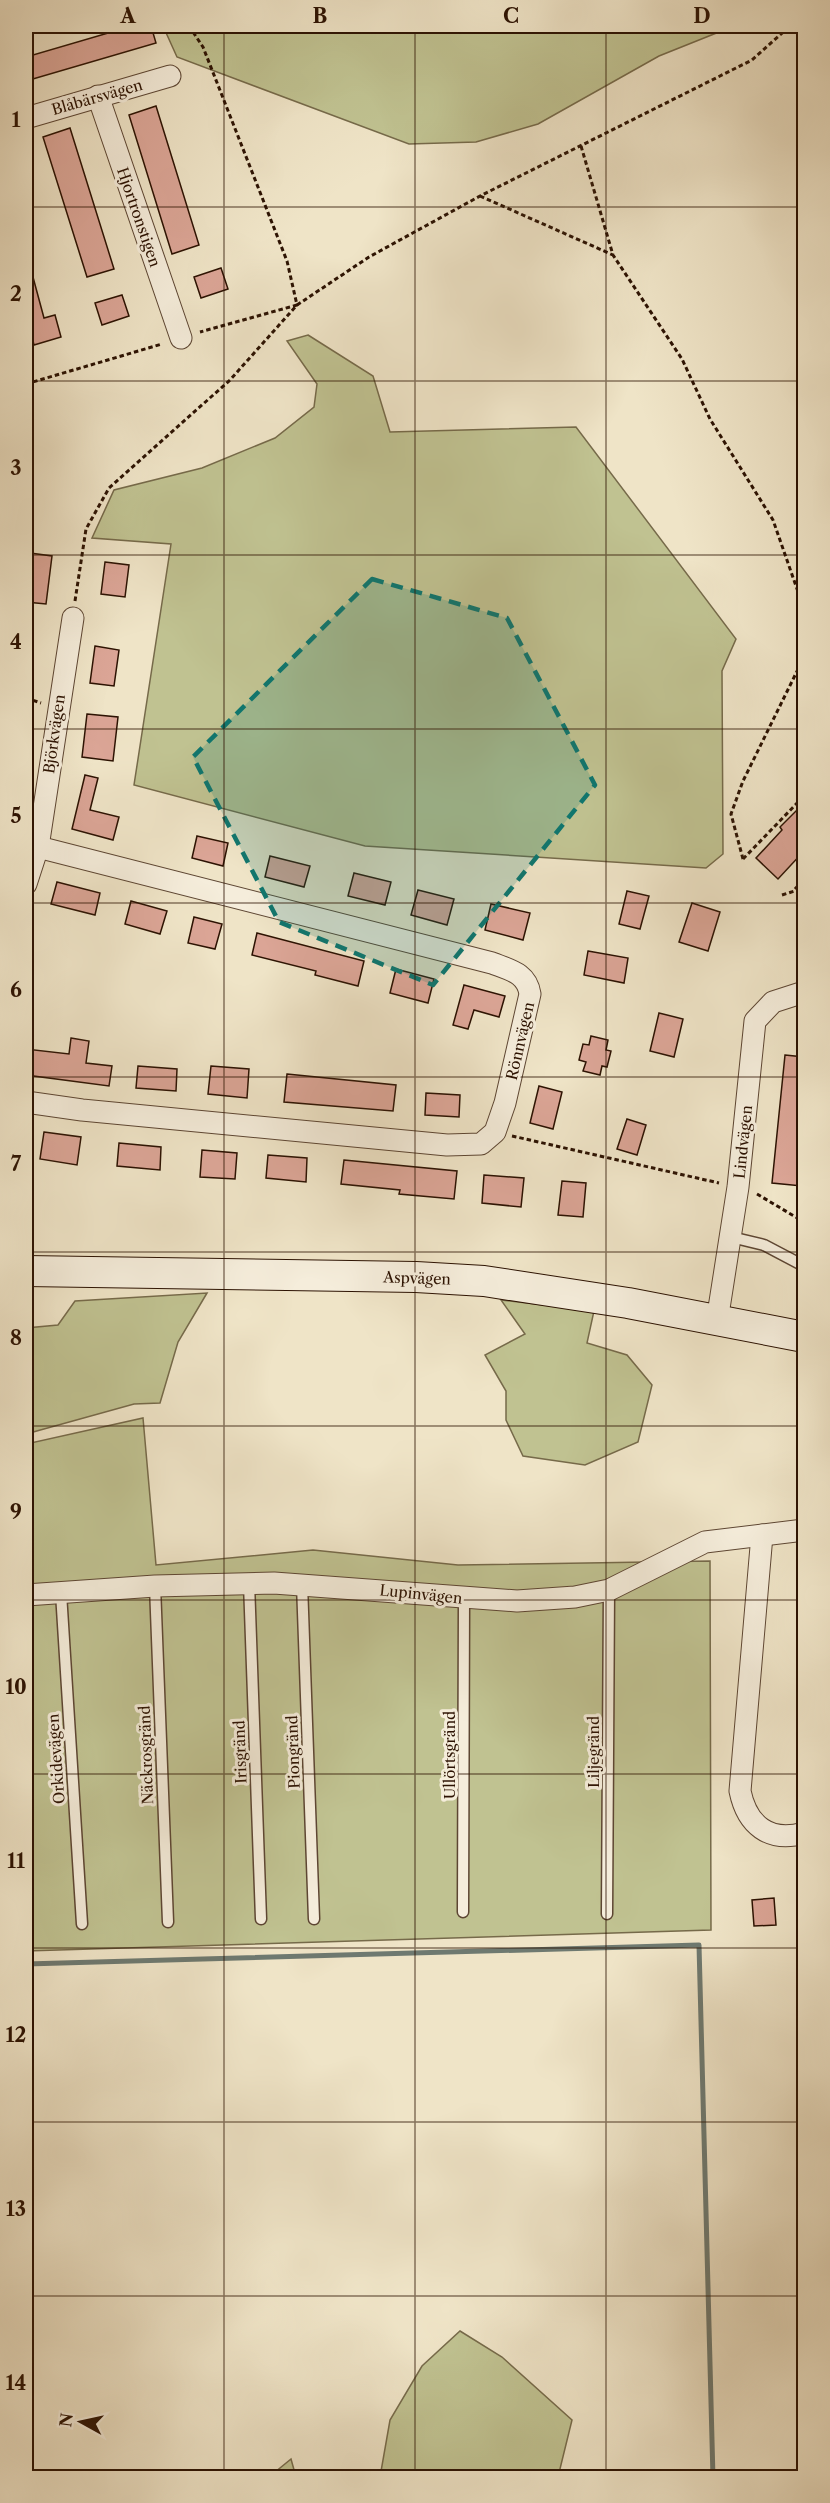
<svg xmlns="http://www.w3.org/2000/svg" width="830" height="2503" viewBox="0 0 830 2503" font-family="'Libre Caslon Text',serif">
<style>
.green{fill:#c0c291;stroke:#766a4a;stroke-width:1.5}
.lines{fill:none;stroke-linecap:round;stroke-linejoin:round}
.stream{stroke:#6e7970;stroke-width:5}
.building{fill:#dba596;stroke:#2c1202;stroke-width:1.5}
.lane-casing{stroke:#5d4633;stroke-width:13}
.street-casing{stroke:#5d4633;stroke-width:23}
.secondary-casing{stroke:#2c1202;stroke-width:32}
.path{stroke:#2c1202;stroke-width:3;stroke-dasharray:4.5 3;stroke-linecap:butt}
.lane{stroke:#f5eddb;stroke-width:10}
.street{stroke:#f5eddb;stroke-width:21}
.secondary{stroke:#f5eddb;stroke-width:30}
.marked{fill:#0f766e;fill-opacity:0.2;stroke:#0f766e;stroke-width:4.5;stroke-dasharray:12 8;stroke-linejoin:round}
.grid{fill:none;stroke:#2c1202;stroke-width:1.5;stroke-opacity:0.55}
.labels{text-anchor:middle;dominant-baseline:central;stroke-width:6;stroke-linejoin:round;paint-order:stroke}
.street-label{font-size:15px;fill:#2c1202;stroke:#f5eddb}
.neatline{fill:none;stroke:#2c1202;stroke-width:2}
.grid-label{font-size:20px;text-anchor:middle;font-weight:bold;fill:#2c1202}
</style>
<rect width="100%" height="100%" fill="#efe4c7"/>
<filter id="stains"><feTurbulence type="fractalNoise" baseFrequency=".00333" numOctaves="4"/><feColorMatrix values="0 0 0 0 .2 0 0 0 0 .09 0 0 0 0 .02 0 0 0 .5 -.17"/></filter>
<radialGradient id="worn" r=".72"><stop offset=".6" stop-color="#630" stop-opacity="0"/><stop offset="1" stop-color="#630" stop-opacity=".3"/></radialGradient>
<!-- green -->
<g class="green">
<path d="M163,26H734L659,56L538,124L476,142L409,144L177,57Z"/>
<path d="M308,335L373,376L390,432L576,427L736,639L722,671L723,854L706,868L365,846L134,785L171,544L92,538L114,490L202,468L275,438L314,407L317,384L287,341Z"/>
<path d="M207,1293L178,1342L160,1403L134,1404L26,1434V1328L58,1325L75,1301Z"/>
<path d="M501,1300L594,1311L587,1343L627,1355L652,1385L638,1442L585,1465L523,1456L506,1420V1391L485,1355L525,1334Z"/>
<path d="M143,1418L156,1565L313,1550L458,1565L710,1561L711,1930L26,1951V1444Z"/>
<path d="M460,2331L502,2357L572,2420L558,2477H380L390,2420L422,2366Z"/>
<path d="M291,2459L296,2477H269Z"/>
</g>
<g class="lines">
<!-- stream -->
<path class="stream" d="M26,1964L699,1945L713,2478"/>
</g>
<!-- building -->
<g class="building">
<path d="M132,26H151L156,43L26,81V57Z"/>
<path d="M156,106L199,245L172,254L129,115Z"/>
<path d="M70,128L114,269L87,277L43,137Z"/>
<path d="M30,266L44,318L55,315L61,337L34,345L26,314V267Z"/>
<path d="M221,268L228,289L201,298L194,277Z"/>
<path d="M122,295L129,316L102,325L95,303Z"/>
<path d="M30,553L52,556L46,604L26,602Z"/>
<path d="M105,562L129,565L125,597L101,594Z"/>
<path d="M95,646L119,650L114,686L90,683Z"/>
<path d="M87,714L118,717L113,761L82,757Z"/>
<path d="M85,775L98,778L90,810L119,817L113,840L72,829Z"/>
<path d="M804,803V851L778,879L756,858L782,830L780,827Z"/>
<path d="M197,836L228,843L223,866L192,858Z"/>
<path d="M270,856L310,866L304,887L265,877Z"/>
<path d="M354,873L391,882L385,905L348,896Z"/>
<path d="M57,882L100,893L95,915L51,904Z"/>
<path d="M418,890L454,899L447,925L411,915Z"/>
<path d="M627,891L649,896L640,929L619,924Z"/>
<path d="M131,901L167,911L160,934L125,924Z"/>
<path d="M692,903L720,912L708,951L679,942Z"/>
<path d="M491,904L530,913L523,940L485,930Z"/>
<path d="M194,917L222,924L215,949L188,943Z"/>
<path d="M257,933L364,961L358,986L315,975L316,971L252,955Z"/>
<path d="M588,951L628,958L624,983L584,975Z"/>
<path d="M396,969L434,979L428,1003L390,993Z"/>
<path d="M464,985L505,996L499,1017L474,1010L468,1029L453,1025Z"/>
<path d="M659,1013L683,1019L674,1057L650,1051Z"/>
<path d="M591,1036L608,1040L606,1050L611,1051L607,1067L602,1066L600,1075L583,1071L586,1062L579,1060L583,1044L589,1045Z"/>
<path d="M71,1038L89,1041L86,1063L112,1066L109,1086L26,1075V1049L69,1054Z"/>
<path d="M785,1055L804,1057V1157L802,1186L772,1183Z"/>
<path d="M138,1066L177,1069L176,1091L136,1088Z"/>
<path d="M211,1066L249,1069L247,1098L208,1094Z"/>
<path d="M287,1074L396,1085L393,1111L284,1102Z"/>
<path d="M539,1086L562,1092L553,1129L530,1123Z"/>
<path d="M426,1093L460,1095L459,1117L425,1115Z"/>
<path d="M627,1119L646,1125L637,1155L617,1149Z"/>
<path d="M44,1132L81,1137L77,1165L40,1159Z"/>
<path d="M119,1143L161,1147L160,1170L117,1166Z"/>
<path d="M202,1150L237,1153L235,1179L200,1177Z"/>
<path d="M268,1155L307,1158L306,1182L266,1178Z"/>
<path d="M344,1160L457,1171L454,1199L399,1194L400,1190L341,1184Z"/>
<path d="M484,1175L524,1178L521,1207L482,1203Z"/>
<path d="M562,1181L586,1183L583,1217L558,1215Z"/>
<path d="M774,1898L776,1925L754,1926L752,1900Z"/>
</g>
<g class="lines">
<!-- lane casing -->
<g class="lane-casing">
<g id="lane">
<path d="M731,1237L764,1245L804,1266"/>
<path d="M249,1583L261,1919"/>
<path d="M302,1584L314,1919"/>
<path d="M155,1586L168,1922"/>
<path d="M61,1593L82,1924"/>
<path d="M463,1912L464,1599"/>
<path d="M607,1914L609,1590"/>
</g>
</g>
<!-- street casing -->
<g class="street-casing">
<g id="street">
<path d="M98,96L181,338"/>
<path d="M26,118L170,76"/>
<path d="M26,884L38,847L73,618"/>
<path d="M26,1102L82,1110L447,1145L481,1144L495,1132L505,1103L530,994C527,973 510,970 492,963L38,847"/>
<path d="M717,1321L738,1187L755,1021L773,1002L804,992"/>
<path d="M762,1535L740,1791C747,1825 769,1843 804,1833"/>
<path d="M26,1595L155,1586L274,1583L517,1601L575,1597L609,1590L705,1542L804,1530"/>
</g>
</g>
<!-- secondary casing -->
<g class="secondary-casing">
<path id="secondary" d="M26,1271L416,1277L484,1281L628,1303L804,1337"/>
</g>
<!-- path -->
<g class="path">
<path d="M189,26L203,47L287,261L297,305L200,332"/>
<path d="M581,146L613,255L682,359L710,419L773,520L804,609"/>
<path d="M480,196L613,255"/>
<path d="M26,384L162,344"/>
<path d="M75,601L86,529L109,488L230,380L297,305L369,257L480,196L752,60L790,26"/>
<path d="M26,698L41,703"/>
<path d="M743,859L731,814L743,781L804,657"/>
<path d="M743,859L804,796"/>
<path d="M795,889L804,879"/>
<path d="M782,895L804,888"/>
<path d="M512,1136L719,1183"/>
<path d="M757,1194L804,1222"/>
</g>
<!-- lane -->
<use href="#lane" class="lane"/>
<!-- street -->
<use href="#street" class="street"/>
<!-- secondary -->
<use href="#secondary" class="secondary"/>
</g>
<!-- marked area -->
<path class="marked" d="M372,579L507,618L595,785L433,985L279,922L193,757Z"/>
<!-- grid -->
<path class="grid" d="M224,26V2478M415,26V2478M606,26V2478M26,207H804M26,381H804M26,555H804M26,729H804M26,903H804M26,1077H804M26,1252H804M26,1426H804M26,1600H804M26,1774H804M26,1948H804M26,2122H804M26,2296H804"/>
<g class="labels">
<!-- street labels -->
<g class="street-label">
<text transform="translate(97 97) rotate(-16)">Blåbärsvägen</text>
<text transform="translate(139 217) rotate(71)">Hjortronstigen</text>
<text transform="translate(54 734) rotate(-82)">Björkvägen</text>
<text transform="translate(520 1041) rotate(-77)">Rönnvägen</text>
<text transform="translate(743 1142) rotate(-84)">Lindvägen</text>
<text transform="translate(417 1278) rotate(2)">Aspvägen</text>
<text transform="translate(421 1594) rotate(6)">Lupinvägen</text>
<text transform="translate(240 1752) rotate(-92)">Irisgränd</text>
<text transform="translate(293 1752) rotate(-92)">Piongränd</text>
<text transform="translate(593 1752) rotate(-90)">Liljegränd</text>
<text transform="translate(146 1755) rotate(-92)">Näckrosgränd</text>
<text transform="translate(449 1755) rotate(-90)">Ullörtsgränd</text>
<text transform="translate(56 1759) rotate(-94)">Orkidevägen</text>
</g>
</g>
<!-- margin -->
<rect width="830" height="2503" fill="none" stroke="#efe4c7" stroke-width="66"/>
<!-- north arrow -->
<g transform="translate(81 2422) rotate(278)" stroke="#f5eddb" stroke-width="4.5" paint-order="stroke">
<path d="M0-4.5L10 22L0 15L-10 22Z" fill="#2c1202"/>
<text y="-9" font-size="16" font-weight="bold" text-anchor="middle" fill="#2c1202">N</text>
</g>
<rect x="33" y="33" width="764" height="2437" class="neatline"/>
<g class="grid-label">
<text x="128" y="23">A</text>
<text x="320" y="23">B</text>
<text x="511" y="23">C</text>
<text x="702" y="23">D</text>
<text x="16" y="127">1</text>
<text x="16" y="301">2</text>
<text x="16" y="475">3</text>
<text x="16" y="649">4</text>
<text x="16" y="823">5</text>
<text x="16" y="997">6</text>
<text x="16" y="1171">7</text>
<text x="16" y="1345">8</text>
<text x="16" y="1519">9</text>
<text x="16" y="1694">10</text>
<text x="16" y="1868">11</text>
<text x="16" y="2042">12</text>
<text x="16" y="2216">13</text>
<text x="16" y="2390">14</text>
</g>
<rect width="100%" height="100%" filter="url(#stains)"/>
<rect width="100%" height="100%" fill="url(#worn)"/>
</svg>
